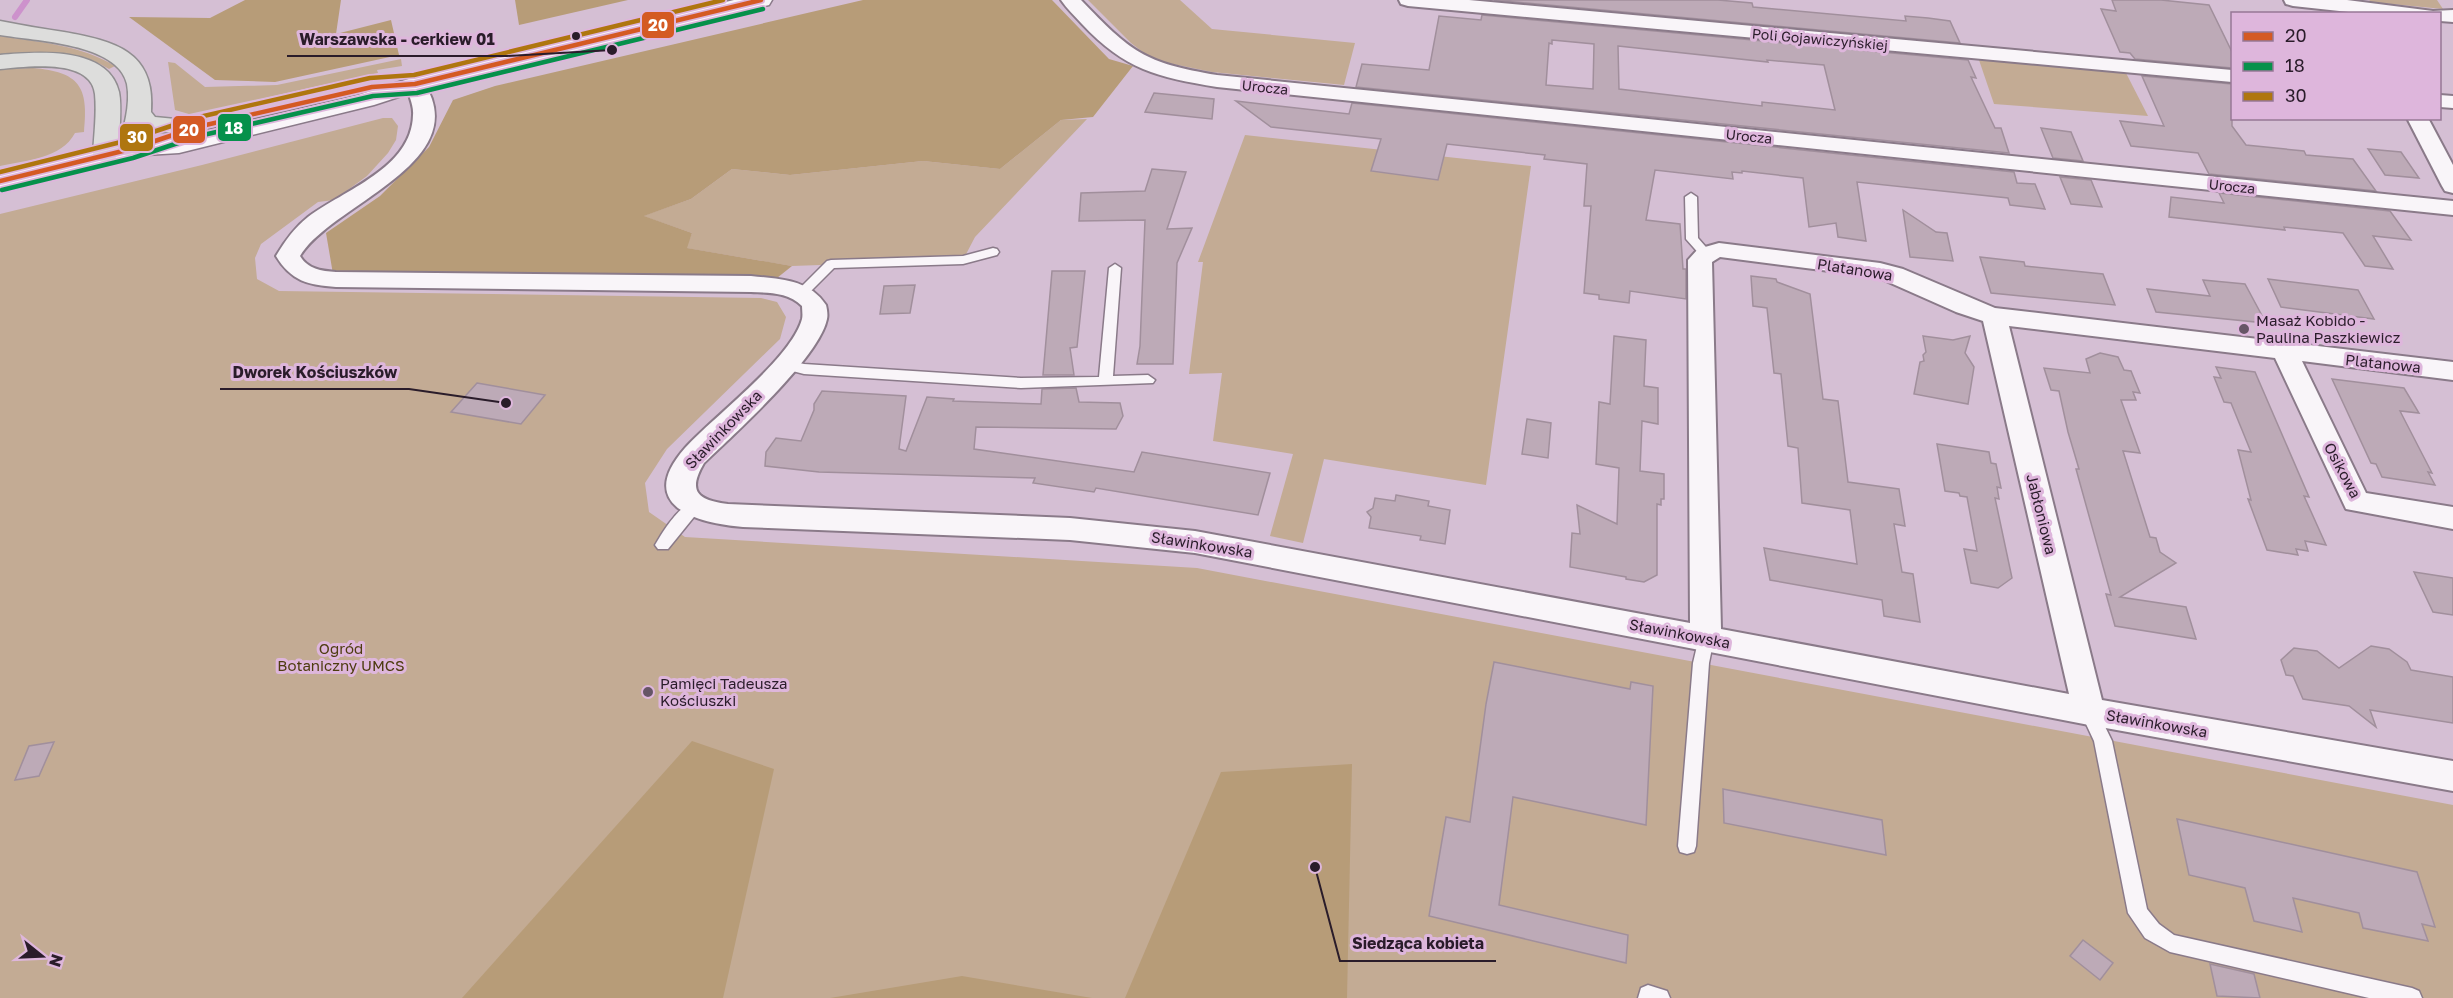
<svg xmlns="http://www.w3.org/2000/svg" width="2453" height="998" viewBox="0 0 2453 998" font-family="'Golos Text',sans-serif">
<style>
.green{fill:#c3ab94}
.forest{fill:#b79c78}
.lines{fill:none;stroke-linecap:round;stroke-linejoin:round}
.stream{stroke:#cd92cc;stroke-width:6}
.building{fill:#bdaab7;stroke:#a18f9c;stroke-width:1.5;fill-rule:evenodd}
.service-casing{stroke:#8a7a89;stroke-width:3}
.minor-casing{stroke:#8a7a89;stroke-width:4}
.tertiary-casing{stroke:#8a7a89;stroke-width:3}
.primary-casing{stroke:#918e91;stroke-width:3}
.service{fill:#f9f5f9;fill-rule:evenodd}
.minor{fill:#f9f5f9;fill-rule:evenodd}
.tertiary{fill:#f9f5f9;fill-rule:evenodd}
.primary{fill:#dddddc;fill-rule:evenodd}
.bus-1-casing{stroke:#deb6dc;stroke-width:8}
.bus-2-casing{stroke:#deb6dc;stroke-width:8}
.bus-3-casing{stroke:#deb6dc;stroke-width:8}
.bus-1{stroke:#d45a23;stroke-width:4.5}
.bus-2{stroke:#06914b;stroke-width:4.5}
.bus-3{stroke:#af760f;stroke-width:4.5}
.bus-dot{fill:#2a1c2a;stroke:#deb6dc;stroke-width:2}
.poi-dot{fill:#656;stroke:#deb6dc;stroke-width:2}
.labels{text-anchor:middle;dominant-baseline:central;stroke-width:6;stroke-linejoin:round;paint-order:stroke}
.far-street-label{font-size:14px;fill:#2a1c2a;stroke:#deb6dc}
.street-label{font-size:15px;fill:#2a1c2a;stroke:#deb6dc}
.poi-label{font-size:15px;fill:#2a1c2a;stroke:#deb6dc;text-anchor:start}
.park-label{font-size:15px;fill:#4d3c0f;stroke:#deb6dc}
.leader{fill:none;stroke:#2a1c2a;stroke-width:2}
.callout-dot{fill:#2a1c2a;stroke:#deb6dc;stroke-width:2}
.callout-label{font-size:16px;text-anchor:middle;font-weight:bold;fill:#2a1c2a;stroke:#deb6dc;stroke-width:6;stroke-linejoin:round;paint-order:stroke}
.line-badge{stroke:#deb6dc;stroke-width:2}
.badge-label{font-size:16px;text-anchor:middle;font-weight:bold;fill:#fff}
</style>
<rect width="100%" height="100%" fill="#d5bfd4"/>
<!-- green -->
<g class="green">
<path d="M1088,0H1180L1212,29L1355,43L1344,85L1212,72L1163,62L1144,53L1131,43Z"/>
<path d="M2369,0H2437L2443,9L2371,2Z"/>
<path d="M0,36C39,42 81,45 115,66L109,69C75,48 37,55 0,56Z"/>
<path d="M401,59L402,66L377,70L378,73L189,114L175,110L168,62L175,63L205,87L277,85Z"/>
<path d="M1979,60L2126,73L2148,116L1994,104Z"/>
<path d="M33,68C79,72 89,86 84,132L75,133C61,159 26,160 0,166V69Z"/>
<path d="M383,118H392L398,126L396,140L388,153L367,176L334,200L318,202L261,244L255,258L257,279L279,291L761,298L777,302L786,317L780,339L667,449L645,483L649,512L685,537L1197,568L2453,805V998H0V214L202,165Z"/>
<path d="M1087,119L975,237L963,260L792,266L686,248L692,233L643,216L691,199L732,169L790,175L923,161L1000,169L1061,120Z"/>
<path d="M1245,135L1531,166L1486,485L1324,459L1303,543L1270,536L1293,454L1213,441L1222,373L1189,374L1203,262H1198Z"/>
</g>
<!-- forest -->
<g class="forest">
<path d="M245,0H341L336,34L391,20L399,55L275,82L215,80L129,17L210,18Z"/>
<path d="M515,0H628L519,25Z"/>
<path d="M863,0H1052L1109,59L1133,66L1093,117L1061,120L1000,169L923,161L790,175L732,169L691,199L644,216L692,233L687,248L792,266L777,278L333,274L326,233L380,196L429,147L453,100L495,86Z"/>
<path d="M692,741L774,769L723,998H462Z"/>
<path d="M1352,764L1347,998H1125L1221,772Z"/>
<path d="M962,976L1092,998H830Z"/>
</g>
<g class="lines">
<!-- stream -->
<path class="stream" d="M15,17L27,0"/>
</g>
<!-- building -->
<g class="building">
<path d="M1494,0H1718L1752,3L1753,7L1906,21L1905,16L1928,18L1950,21L1960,43Z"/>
<path d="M2112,0H2161L2209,5L2232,52V68L2135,59L2130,53L2120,52L2101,9L2116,11Z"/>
<path d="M1482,15L1968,60L1976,78L1971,77L1995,128H2001L2009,153L1356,87L1362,64L1429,70L1439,16L1481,20ZM1552,40L1594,44L1593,89L1546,85L1549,43L1552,44ZM1618,46L1768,62L1767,60L1824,65L1835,110L1762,102V106L1619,89Z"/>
<path d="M2142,76L2232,84V126L2246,145L2304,151L2306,155L2353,159L2376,191L2209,174L2198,153L2131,146L2120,121L2164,126Z"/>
<path d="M1154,93L1214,99L1212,119L1145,112Z"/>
<path d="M1236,101L1349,114L1352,103L2014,172L2017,183L2035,184L2045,209L2010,205L2008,198L1857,182L1866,241L1838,237L1836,223L1809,227L1803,178L1742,171V173L1732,172L1733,179L1655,170L1646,220L1680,224L1683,269H1686V299L1630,291L1629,303L1599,299V295L1584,293L1591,206H1584L1587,164L1544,159L1545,155L1447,144L1438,180L1371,171L1381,139L1271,127Z"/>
<path d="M2041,128L2071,132L2083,161L2053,158Z"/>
<path d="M2368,149L2401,152L2419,178L2385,175Z"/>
<path d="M1152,169L1186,172L1167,229L1192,228L1177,263L1173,364H1137L1140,346L1145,220L1079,221L1081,193L1145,191Z"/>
<path d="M2060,177L2091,180L2102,207L2071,204Z"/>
<path d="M2219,193L2390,211L2411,240L2373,236L2393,269L2365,266L2343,233L2284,227L2285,230L2169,217L2171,197L2224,203Z"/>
<path d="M1903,210L1936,232L1947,233L1953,261L1910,257Z"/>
<path d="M1980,257L2024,262L2025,266L2103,274L2115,305L1991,293Z"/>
<path d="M1052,271H1085L1077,347L1070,348L1074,375H1043Z"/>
<path d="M1751,276L1776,279L1777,282L1810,294L1823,399L1838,401L1848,482L1899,489L1905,526L1894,524L1902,572L1913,574L1920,622L1884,616L1882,600L1770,580L1764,548L1857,564L1850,510L1802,503L1798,448L1788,446L1781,374L1774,373L1767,308L1753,306Z"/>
<path d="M2268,279L2358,290L2374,319L2281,307Z"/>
<path d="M2203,280L2245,284L2266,323L2156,312L2147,289L2210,296Z"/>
<path d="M915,285L910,313L880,314L884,286Z"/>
<path d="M1614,336L1646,340L1644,386L1658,388V424L1642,421L1640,471L1664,474V499H1661V505L1657,504V575L1644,582L1626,579V577L1570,567L1572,533L1580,534L1577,505L1617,524L1619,468L1596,464L1599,402L1610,404Z"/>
<path d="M1923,336L1953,340L1970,336L1965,353L1974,367L1968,404L1914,394L1920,362L1924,361L1923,355L1926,352Z"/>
<path d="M2100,353L2118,357L2124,370L2131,371L2140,393L2133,392L2136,400H2121L2140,453L2123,451L2150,537L2156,538L2160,552L2176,563L2120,597L2186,607L2196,639L2115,626L2106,594L2111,595L2076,469H2079L2068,432L2059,391L2051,390L2044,368L2090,373L2086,359Z"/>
<path d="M2216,367L2255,372L2309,497L2304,496L2326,545L2305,541L2308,551L2296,549L2298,555L2267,550L2248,499L2251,500L2238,450L2251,452L2231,403L2224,402L2214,377L2221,378Z"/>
<path d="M2332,379L2404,388L2419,413L2400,411L2432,473L2428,472L2435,485L2382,477L2376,464L2371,463Z"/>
<path d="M477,383L545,395L521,424L451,412Z"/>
<path d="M1076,388L1079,402L1120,403L1123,416L1116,429L976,427L974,449L1134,472L1142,452L1270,473L1258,515L1096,488L1094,492L1033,483L1035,478L819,472L765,466L766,452L776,438L801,441L814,410V404L822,391L906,396L899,449L906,451L927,397L954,399L953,401L1041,404L1042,389Z"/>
<path d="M1527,419L1551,423L1548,458L1522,454Z"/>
<path d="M1937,444L1989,452L1991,463L1996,464L2001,488L1997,487L1999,499L1995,498L2012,578L1998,588L1971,583L1964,549L1977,551L1967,497L1960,496L1959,493L1945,491Z"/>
<path d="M1396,495L1429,501L1428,506L1450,510L1445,544L1420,540L1421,536L1369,528L1371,517L1367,512L1373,508L1375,498L1395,501Z"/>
<path d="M2414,572L2453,578V615L2433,612Z"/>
<path d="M2371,646L2389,649L2407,662L2411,670L2453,677V723L2370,710L2376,727L2349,706L2303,699L2293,676L2286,675L2281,660L2294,648L2317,651L2339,668Z"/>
<path d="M1494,662L1630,689L1631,682L1653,686L1646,825L1513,797L1499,905L1628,935L1626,963L1429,916L1446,817L1470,822L1486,704Z"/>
<path d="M54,742L39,776L15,780L29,746Z"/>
<path d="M1723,789L1882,820L1886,855L1724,823Z"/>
<path d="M2177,819L2417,872L2435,927L2422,924L2428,941L2363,928L2359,913L2293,898L2302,932L2254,921L2245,888L2189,875Z"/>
<path d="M2083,940L2113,963L2100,980L2070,956Z"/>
<path d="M2210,964L2254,974L2260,998L2217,996Z"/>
</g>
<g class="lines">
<!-- service casing -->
<g class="service-casing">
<g id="service">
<path d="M1691,193L1697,197L1698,238L1712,254L1710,257H1702L1686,239L1685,197Z"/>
<path d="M993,248L997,249L999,252L997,255L963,264L834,268L806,296L801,297L795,293L827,261L831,260L963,256Z"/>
<path d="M1115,264L1121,268L1113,376L1148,375L1155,380L1153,383L1021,388L804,374L781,368L779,365L786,360L804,364L1021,378L1099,377L1109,268Z"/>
<path d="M693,502L698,504L701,508L698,512L668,549H658L655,545C663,531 678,507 693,502Z"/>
<path d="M1706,631L1712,633L1714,638L1709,663L1696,846L1694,852L1687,854L1680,852L1678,846L1693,663L1700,633Z"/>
<path d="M2089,704L2095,706L2112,741L2147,909L2159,924L2174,935L2412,988L2419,991L2422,998H2369L2170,952L2145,938L2128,913L2094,741L2080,711L2083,706Z"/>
<path d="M1648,985L1667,991L1670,998H1638L1641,988Z"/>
</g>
</g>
<!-- minor casing -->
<g class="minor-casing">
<g id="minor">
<path d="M1061,0H1081C1131,52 1144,63 1217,75L2453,201V215L1217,87C1157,77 1125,70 1082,24C1075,16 1067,9 1061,0Z"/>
<path d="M1399,0H1469L2232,70V82L1408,6L1401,4Z"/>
<path d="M2284,0H2347L2433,11L2453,10V22L2440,21V14H2367L2293,6L2286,4Z"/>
<path d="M415,78L422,80C479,162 331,204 300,256C308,269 321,271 336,272L751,276C779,279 809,279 826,305C827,309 828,315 827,319C819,358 734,434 704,463C687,492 698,500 728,504L1070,518L1195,531L1690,623L1688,260L1698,249L1719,243L1880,263L1903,269L1995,308L2453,362V380L2302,361L2366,493L2453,507V529L2346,509L2275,358L2009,326L2102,700L2453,761V791L2089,725L1195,553L1070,540L743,527C695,523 635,505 685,448C714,416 791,359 802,319C803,315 802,310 802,306C788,292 769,293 751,292L336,287C308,285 291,281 276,256C285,241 294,228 308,217C344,190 412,168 413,115C414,105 408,93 405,84L408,80ZM1720,257L1877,277L1956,312L1983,321L2069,694L1721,629L1712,262Z"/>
<path d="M2440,95L2453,96V108L2440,107Z"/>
<path d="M2407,118H2428L2453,165V193L2445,191L2442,186Z"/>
</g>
</g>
<!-- tertiary casing -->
<g class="tertiary-casing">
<path id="tertiary" d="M734,0H772L769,5L423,89L374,105L179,153L129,156L0,189V173L139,138L146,140L179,137L358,95L415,77Z"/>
</g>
<!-- primary casing -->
<g class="primary-casing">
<path id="primary" d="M0,21C21,25 43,29 64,32C114,41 156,51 151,112L155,117L206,122L209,127L206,132L197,134L147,131L144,149L140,154L131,157L122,154L119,149L115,160L106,163L97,160L93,155C94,135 97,114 95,94C91,57 24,67 0,69V55C35,52 108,45 119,92C122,107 119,132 119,148C123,128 131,105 127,84C118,43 35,41 0,35Z"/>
</g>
<!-- service -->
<use href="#service" class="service"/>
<!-- minor -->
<use href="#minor" class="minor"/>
<!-- tertiary -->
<use href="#tertiary" class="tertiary"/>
<!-- primary -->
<use href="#primary" class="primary"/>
<!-- bus-1 casing -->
<g class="bus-1-casing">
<path id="bus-1" d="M0,181L131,149L197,127L372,87L415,84L761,0"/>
</g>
<!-- bus-2 casing -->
<g class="bus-2-casing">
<path id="bus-2" d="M2,190L133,158L199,136L373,96L417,93L763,9"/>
</g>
<!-- bus-3 casing -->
<g class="bus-3-casing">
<path id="bus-3" d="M0,172L129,140L195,118L370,78L414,75L723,0"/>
</g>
<!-- bus-1 -->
<use href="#bus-1" class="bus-1"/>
<!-- bus-2 -->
<use href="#bus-2" class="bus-2"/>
<!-- bus-3 -->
<use href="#bus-3" class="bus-3"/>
</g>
<!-- markers -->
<circle class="bus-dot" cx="576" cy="36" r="5"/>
<g class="poi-dot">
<circle cx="2244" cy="329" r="6"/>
<circle cx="648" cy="692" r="6"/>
</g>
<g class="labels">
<!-- far-street labels -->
<g class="far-street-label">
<text transform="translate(1820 39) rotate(5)">Poli Gojawiczyńskiej</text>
<text transform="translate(1265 87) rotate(6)">Urocza</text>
<text transform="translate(1749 136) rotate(6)">Urocza</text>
<text transform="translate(2232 186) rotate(6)">Urocza</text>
</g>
<!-- street labels -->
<g class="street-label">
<text transform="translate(1855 269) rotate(9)">Platanowa</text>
<text transform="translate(2383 363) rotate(6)">Platanowa</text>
<text transform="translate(723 429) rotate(-46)">Sławinkowska</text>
<text transform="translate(2343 470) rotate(62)">Osikowa</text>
<text transform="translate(2042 514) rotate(76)">Jabłoniowa</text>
<text transform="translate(1202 544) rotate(9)">Sławinkowska</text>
<text transform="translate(1680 633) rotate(11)">Sławinkowska</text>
<text transform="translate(2157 723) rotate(10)">Sławinkowska</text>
</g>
<!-- poi labels -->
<g class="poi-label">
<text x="2256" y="320">Masaż Kobido -<tspan x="2256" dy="17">Paulina Paszkiewicz</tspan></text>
<text x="660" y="683">Pamięci Tadeusza<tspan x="660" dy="17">Kościuszki</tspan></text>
</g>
<!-- park labels -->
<g class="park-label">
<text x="341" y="648">Ogród<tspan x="341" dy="17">Botaniczny UMCS</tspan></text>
</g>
</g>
<!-- callouts -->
<path class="leader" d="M612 50L507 56H287M506 403L409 389H220M1315 867L1340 961H1496"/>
<g class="callout-dot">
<circle cx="612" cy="50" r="6"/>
<circle cx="506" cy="403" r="6"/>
<circle cx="1315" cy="867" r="6"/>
</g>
<g class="callout-label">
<text x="397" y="45">Warszawska - cerkiew 01</text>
<text x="315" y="378">Dworek Kościuszków</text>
<text x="1418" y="949">Siedząca kobieta</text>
</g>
<g class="line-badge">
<rect x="641" y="11" width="34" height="28" rx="6" fill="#d45a23"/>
<rect x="217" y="113" width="35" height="29" rx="6" fill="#06914b"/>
<rect x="172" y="115" width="34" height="29" rx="6" fill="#d45a23"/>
<rect x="119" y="123" width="35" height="29" rx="6" fill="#af760f"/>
</g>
<g class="badge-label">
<text x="658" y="31">20</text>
<text x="234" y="134">18</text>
<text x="189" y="136">20</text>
<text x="137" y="143">30</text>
</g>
<!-- legend -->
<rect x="2231" y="12" width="210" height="108" fill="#deb6dc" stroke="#967895" stroke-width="1.5"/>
<rect x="2243" y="32" width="30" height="9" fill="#d45a23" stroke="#967895" stroke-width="1.5"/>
<text x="2285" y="42" font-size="18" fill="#2a1c2a">20</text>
<rect x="2243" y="62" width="30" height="9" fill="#06914b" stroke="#967895" stroke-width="1.5"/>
<text x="2285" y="72" font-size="18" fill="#2a1c2a">18</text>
<rect x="2243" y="92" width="30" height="9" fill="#af760f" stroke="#967895" stroke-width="1.5"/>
<text x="2285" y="102" font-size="18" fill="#2a1c2a">30</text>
<!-- north arrow -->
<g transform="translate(42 956) rotate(108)" stroke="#deb6dc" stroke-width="4.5" paint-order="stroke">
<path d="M0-4.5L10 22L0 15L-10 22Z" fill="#2a1c2a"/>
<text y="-9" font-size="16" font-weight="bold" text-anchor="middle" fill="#2a1c2a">N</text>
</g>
</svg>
